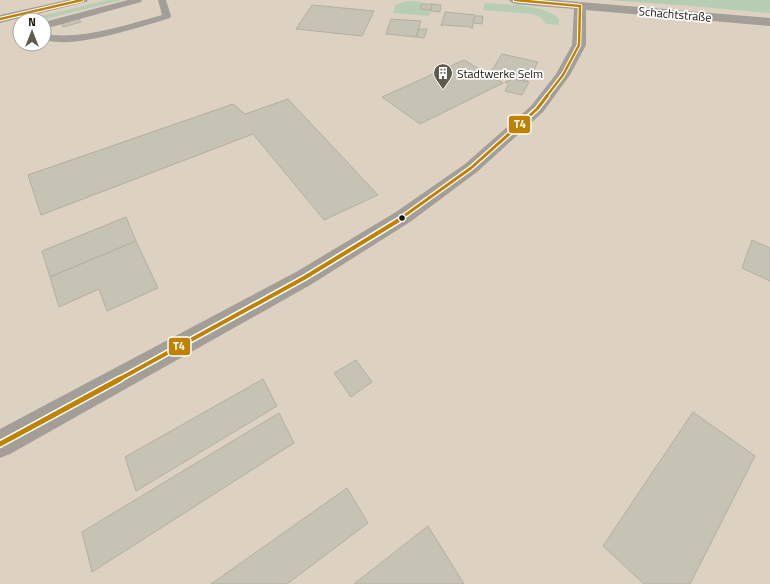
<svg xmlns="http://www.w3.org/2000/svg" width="770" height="584" viewBox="0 0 770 584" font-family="'Titillium Web',sans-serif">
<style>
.industrial{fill:#ddd1c1;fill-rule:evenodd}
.green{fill:#b7ceb5}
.forest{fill:#b4ccb3}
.building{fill:#c6c3b5;stroke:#b2afa2}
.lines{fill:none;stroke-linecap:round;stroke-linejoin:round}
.lane{fill:#a39e98;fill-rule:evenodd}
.street{fill:#a39e98;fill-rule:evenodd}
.bus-1-far3-casing{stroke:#fff;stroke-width:4.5}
.bus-1-far2-casing{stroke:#fff;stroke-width:5.5}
.bus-1-far1-casing{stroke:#fff;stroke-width:7}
.bus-1-casing{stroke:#fff;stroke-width:8}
.bus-1-far3{stroke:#bf8202;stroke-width:2.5}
.bus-1-far2{stroke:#bf8202;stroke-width:3}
.bus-1-far1{stroke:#bf8202;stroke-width:4}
.bus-1{stroke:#bf8202;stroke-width:5}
.bus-dot{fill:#171409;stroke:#fff;stroke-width:1.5}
.labels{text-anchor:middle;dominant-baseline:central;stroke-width:3.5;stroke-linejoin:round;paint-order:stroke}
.far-street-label{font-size:12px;fill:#171409;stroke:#fff}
.far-poi-label{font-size:12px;fill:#171409;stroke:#fff;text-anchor:start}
.line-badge{stroke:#fff;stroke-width:1.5}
.badge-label{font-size:11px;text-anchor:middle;font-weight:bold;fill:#fff}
</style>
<rect width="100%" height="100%" fill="#e2decd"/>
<!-- industrial -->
<path class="industrial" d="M0,0H770V584H0ZM20,20H44V44H20Z"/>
<!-- green -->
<g class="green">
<path d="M108,0H122L41,20H24Z"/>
<path d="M678,0H770V13L679,5Z"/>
<path d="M408,1L422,2L421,9L431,10L429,16L393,13L395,5Z"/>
<path d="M485,3C505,5 546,4 559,19V25L546,24L540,17L532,14L483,10Z"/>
</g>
<!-- forest -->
<path class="forest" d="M608,0H678L679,5Z"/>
<!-- building -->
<g class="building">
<path d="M422,4H432L431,10L420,9Z"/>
<path d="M432,4L441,5L440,12L431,11Z"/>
<path d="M312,5L374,11L362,36L296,29Z"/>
<path d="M445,12L475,15L472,29L471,27L443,25L441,26Z"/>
<path d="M475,16H483L482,24L473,23Z"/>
<path d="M78,18L81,22L63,27L61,24Z"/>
<path d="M391,19L421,21L416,37L386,34Z"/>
<path d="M419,29H427L424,38L416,37Z"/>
<path d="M502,54L538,62L527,82L490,73Z"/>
<path d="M464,60L503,83L420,124L382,97Z"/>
<path d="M512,79L529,82L522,95L505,91L509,84L505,82Z"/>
<path d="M288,99L378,195L324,220L253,134L41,215L28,175L233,104L245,114Z"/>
<path d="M126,217L136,241L50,277L42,251Z"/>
<path d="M752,240L770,248V281L742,268Z"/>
<path d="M136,241L158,288L107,311L99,289L59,307L50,277Z"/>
<path d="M356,360L372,382L351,397L334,373Z"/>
<path d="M263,379L277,406L136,491L125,457Z"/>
<path d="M693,412L755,456L690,584H644L603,546Z"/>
<path d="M279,413L294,443L92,572L82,532Z"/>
<path d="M347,488L368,523L287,584H211Z"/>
<path d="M428,526L464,584H354Z"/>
</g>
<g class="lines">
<!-- lane -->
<g class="lane">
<path d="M128,0H142L141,2L44,29V23L48,21Z"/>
<path d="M158,0H166L171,16L170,18C143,26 69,51 44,39V30L47,31L51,35C90,38 125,25 162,15Z"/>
</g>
<!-- street -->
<g class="street">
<path d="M67,0H88L86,2L0,23V15Z"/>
<path d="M509,0H556L770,18V26L586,10V45L570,75L543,112L477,172L410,222L312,284L10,454L0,458V429L296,272L396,212L465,164L531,106L556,74L572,45L574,9L515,4L511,2Z"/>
</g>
<!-- bus-1-far3 casing -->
<g class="bus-1-far3-casing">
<g id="bus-1-far3">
<path d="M515,0L580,6L579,45L563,75L546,97"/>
<path d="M0,19L82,0"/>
</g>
</g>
<!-- bus-1-far2 casing -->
<g class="bus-1-far2-casing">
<path id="bus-1-far2" d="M397,221L471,168L537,109L547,96"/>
</g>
<!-- bus-1-far1 casing -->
<g class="bus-1-far1-casing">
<path id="bus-1-far1" d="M118,380L304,278L399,220"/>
</g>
<!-- bus-1 casing -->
<g class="bus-1-casing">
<path id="bus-1" d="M0,444L120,379"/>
</g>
<!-- bus-1-far3 -->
<use href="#bus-1-far3" class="bus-1-far3"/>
<!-- bus-1-far2 -->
<use href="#bus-1-far2" class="bus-1-far2"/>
<!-- bus-1-far1 -->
<use href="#bus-1-far1" class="bus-1-far1"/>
<!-- bus-1 -->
<use href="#bus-1" class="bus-1"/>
</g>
<!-- icons -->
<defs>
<g id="building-pin" transform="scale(1)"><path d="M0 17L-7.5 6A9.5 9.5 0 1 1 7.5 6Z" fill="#5e5b4e" stroke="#fff"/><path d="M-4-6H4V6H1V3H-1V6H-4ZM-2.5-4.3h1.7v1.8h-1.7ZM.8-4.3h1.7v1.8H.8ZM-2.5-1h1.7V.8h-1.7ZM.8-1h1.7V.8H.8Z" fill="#fff"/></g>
</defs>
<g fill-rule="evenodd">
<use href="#building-pin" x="443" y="73"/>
</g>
<!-- markers -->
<circle class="bus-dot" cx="402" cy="218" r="3.5"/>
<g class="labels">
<!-- far-street labels -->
<g class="far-street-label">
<text transform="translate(675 14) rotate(5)">Schachtstraße</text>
</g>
<!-- far-poi labels -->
<g class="far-poi-label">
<text x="457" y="73">Stadtwerke Selm</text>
</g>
</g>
<g class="line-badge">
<rect x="508" y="115" width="23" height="19" rx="4" fill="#bf8202"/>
<rect x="168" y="337" width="23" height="19" rx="4" fill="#bf8202"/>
</g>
<g class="badge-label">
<text x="520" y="128">T4</text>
<text x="179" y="350">T4</text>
</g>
<!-- north arrow -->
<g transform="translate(32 32)"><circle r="19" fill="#ffffff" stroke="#a2a19d"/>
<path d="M0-3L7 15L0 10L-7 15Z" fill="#5e5b4e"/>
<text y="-6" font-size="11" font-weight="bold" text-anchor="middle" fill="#171409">N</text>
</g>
</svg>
